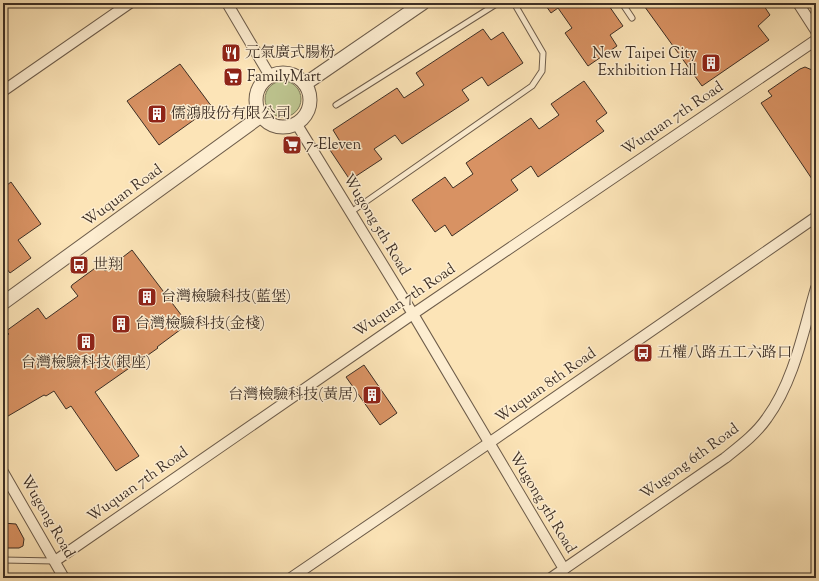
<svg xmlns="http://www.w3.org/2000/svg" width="819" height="581" viewBox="0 0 819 581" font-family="'Sorts Mill Goudy','Noto Serif TC',serif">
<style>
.green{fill:#bdc48f;stroke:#7d7a5a}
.building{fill:#d89263;stroke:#3d2f25}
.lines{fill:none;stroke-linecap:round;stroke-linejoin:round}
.service-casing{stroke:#6d5c4a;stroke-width:7}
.minor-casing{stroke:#6d5c4a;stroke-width:12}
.tertiary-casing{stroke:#6d5c4a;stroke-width:15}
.service{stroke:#fdedd0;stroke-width:5}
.minor{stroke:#fdedd0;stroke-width:10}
.tertiary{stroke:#fdedd0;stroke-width:13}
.labels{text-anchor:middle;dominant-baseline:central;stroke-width:3;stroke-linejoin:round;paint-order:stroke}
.poi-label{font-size:15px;fill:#3d2f25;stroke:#fdedd0;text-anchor:start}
.street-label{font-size:15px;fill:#3d2f25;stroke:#fdedd0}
</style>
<rect width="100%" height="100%" fill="#fce4b7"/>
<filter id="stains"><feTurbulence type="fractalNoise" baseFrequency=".005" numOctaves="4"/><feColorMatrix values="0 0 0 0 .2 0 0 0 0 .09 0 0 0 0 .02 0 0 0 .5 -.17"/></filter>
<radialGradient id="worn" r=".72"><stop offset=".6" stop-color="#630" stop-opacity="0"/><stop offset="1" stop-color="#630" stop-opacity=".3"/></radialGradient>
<!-- green -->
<circle class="green" cx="283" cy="99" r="18"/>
<!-- building -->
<g class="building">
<path d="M544,3H607L623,26L610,35L617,46L588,66L565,33L572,28L558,8L551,13Z"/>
<path d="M642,3H762L770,15L758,26L769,40L702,86Z"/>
<path d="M483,29L491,40L503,32L523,63L488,86L482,77L462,90L469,100L402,144L395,135L374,149L382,159L350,180L330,150L341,143L333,130L397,88L404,98L424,85L416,73Z"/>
<path d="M180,64L212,107L159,145L127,101Z"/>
<path d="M805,67L812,70L816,75V185L761,103L772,96L768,91L800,69Z"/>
<path d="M584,81L607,113L596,121L604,131L538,177L531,166L511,180L518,190L452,236L445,225L435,232L412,200L445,177L453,188L473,174L466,163L531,118L539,129L559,115L551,104Z"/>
<path d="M11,182L41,224L18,240L31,258L10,273L3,264V188Z"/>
<path d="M132,250L188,324L157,347L158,348L95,392L139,456L116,471L71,406L66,409L54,391L46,396L44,395L3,419V339L9,334L6,331L38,308L46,319L78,296L71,287L72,285L98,266L99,268L101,266L105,271Z"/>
<path d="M364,365L397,413L380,425L346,377Z"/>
<path d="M3,523L16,524L24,539L23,546L19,548H3Z"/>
</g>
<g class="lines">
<!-- service casing -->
<g class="service-casing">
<g id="service">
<path d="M622,3L632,18"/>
<path d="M336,105L498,3"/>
<path d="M351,212L532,86L542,71L543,53L514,3"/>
<path d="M3,560L54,561"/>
</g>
</g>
<!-- minor casing -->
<g class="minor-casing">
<g id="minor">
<path d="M227,3L270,76"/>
<path d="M798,3L816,31"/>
<path d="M3,91L130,3"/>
<path d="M296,123L413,314L564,569"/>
<path d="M3,472L64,578"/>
<path d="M55,561L413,314L816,40"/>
<path d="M291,578L489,443L816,217"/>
<path d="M551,578L725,458C740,446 756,434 767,418C794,381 803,332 816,288"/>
</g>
</g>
<!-- tertiary casing -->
<g class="tertiary-casing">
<g id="tertiary">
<circle cx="283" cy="100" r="27"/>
<path d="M305,84L423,3"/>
<path d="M3,303L261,116"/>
</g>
</g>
<!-- service -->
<use href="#service" class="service"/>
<!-- minor -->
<use href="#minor" class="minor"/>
<!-- tertiary -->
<use href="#tertiary" class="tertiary"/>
</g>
<!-- icons -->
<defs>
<g id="restaurant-square" transform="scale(1)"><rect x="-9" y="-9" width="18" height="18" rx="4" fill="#8f2418" stroke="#fdedd0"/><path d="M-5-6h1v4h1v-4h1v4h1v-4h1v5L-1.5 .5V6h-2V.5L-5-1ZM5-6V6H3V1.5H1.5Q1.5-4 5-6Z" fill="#fff"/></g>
<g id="building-square" transform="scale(1)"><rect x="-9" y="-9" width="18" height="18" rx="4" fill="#8f2418" stroke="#fdedd0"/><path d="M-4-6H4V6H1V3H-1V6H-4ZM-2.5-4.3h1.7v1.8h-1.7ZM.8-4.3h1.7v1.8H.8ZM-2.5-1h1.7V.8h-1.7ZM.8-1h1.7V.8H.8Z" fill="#fff"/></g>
<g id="supermarket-square" transform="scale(1)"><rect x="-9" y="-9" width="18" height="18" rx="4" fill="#8f2418" stroke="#fdedd0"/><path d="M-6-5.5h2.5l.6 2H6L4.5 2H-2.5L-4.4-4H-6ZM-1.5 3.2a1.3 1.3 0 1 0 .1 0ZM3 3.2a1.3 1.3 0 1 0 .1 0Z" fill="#fff"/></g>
<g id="bus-square" transform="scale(1)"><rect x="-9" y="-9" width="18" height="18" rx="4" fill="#8f2418" stroke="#fdedd0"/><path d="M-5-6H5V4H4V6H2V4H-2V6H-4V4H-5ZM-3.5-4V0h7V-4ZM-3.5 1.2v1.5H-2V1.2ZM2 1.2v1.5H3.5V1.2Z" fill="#fff"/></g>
</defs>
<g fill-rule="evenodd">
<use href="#restaurant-square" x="231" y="53"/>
<use href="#building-square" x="711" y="63"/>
<use href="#supermarket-square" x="233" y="77"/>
<use href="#building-square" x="157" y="114"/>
<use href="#supermarket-square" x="292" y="145"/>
<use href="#bus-square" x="79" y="265"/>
<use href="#building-square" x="147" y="297"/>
<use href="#building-square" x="121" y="324"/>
<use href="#building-square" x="86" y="342"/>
<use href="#bus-square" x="643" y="353"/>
<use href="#building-square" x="372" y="395"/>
</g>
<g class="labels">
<!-- poi labels -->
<g class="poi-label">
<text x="245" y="53">元氣廣式腸粉</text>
<text x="697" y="54" text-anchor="end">New Taipei City<tspan x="697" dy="17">Exhibition Hall</tspan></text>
<text x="247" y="77">FamilyMart</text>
<text x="171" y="114">儒鴻股份有限公司</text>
<text x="306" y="145">7-Eleven</text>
<text x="93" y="265">世翔</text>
<text x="161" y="297">台灣檢驗科技(藍堡)</text>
<text x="135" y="324">台灣檢驗科技(金棧)</text>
<text x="657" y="353">五權八路五工六路口</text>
<text x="86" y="363" text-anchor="middle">台灣檢驗科技(銀座)</text>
<text x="358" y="395" text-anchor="end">台灣檢驗科技(黃居)</text>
</g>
<!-- street labels -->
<g class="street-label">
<text transform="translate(673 119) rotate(-34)">Wuquan 7th Road</text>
<text transform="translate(123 196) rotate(-36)">Wuquan Road</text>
<text transform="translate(376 225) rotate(59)">Wugong 5th Road</text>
<text transform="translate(405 301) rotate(-34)">Wuquan 7th Road</text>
<text transform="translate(546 386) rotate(-35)">Wuquan 8th Road</text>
<text transform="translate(690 462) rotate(-36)">Wugong 6th Road</text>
<text transform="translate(138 485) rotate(-35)">Wuquan 7th Road</text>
<text transform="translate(542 503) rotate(59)">Wugong 5th Road</text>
<text transform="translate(47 517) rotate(60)">Wugong Road</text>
</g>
</g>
<!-- margin -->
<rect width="819" height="581" fill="none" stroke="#fce4b7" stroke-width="16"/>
<rect x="4" y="4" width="811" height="573" fill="none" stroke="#3d2f25" stroke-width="2"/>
<rect x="8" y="8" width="803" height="565" fill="none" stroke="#3d2f25"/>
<rect width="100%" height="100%" filter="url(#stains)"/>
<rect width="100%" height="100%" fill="url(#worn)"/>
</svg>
